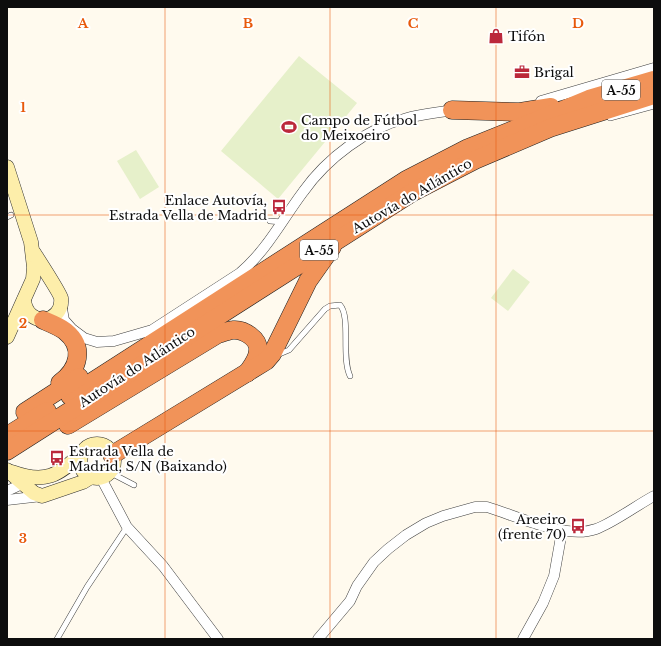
<svg xmlns="http://www.w3.org/2000/svg" width="661" height="646" viewBox="0 0 661 646" font-family="'Libre Baskerville',serif">
<style>
.pitch{fill:#e6f0ca}
.lines{fill:none;stroke-linecap:round;stroke-linejoin:round}
.service-casing{stroke:#404040;stroke-width:6}
.minor-casing{stroke:#404040;stroke-width:11}
.secondary-casing{stroke:#2f2f2f;stroke-width:15}
.motorway-casing{stroke:#1e1e1e;stroke-width:19}
.service{stroke:#fff;stroke-width:5}
.minor{stroke:#fff;stroke-width:10}
.secondary{stroke:#fdeeaa;stroke-width:14}
.motorway{stroke:#f19359;stroke-width:18}
.grid{fill:none;stroke:#e8590c;stroke-width:1;stroke-opacity:0.55}
.labels{text-anchor:middle;dominant-baseline:central;stroke-width:4;stroke-linejoin:round;paint-order:stroke}
.shield{fill:#fff;stroke:#565656;stroke-width:1}
.shield-label{font-size:12px;font-weight:bold;fill:#0d0d0d}
.poi-label{font-size:13px;fill:#0d0d0d;stroke:#fff;text-anchor:start}
.street-label{font-size:13px;fill:#0d0d0d;stroke:#fff}
.grid-label{font-size:13px;text-anchor:middle;font-weight:bold;fill:#e8590c;stroke:#fff;stroke-width:4;stroke-linejoin:round;paint-order:stroke}
</style>
<rect width="100%" height="100%" fill="#fffaee"/>
<!-- pitch -->
<g class="pitch">
<path d="M299,56L357,103L278,199L221,151Z"/>
<path d="M136,150L159,187L140,199L117,161Z"/>
<path d="M513,269L530,282L508,311L491,298Z"/>
</g>
<g class="lines">
<!-- service casing -->
<g class="service-casing">
<g id="service">
<path d="M610,118L654,106"/>
<path d="M7,217L11,215"/>
<path d="M270,221L282,222"/>
<path d="M277,355L289,350L325,309L330,306L340,305C351,317 341,357 350,376"/>
<path d="M109,472L134,485"/>
<path d="M57,639L87,587L127,527"/>
</g>
</g>
<!-- minor casing -->
<g class="minor-casing">
<g id="minor">
<path d="M541,101L654,68"/>
<path d="M61,303L64,320L72,329L84,338L97,342L114,341L152,330L240,273C267,250 282,220 303,192C327,158 367,128 407,118C423,114 439,112 455,110"/>
<path d="M101,478L127,527L163,566L218,639"/>
<path d="M7,491L22,484"/>
<path d="M7,500L42,496"/>
<path d="M318,639L350,601L357,586L374,562L388,549L406,535L426,523L443,516L475,507H487C517,516 566,540 596,529C613,523 637,505 654,496"/>
<path d="M523,639L543,603L554,576L562,531"/>
</g>
</g>
<!-- secondary casing -->
<g class="secondary-casing">
<g id="secondary">
<path d="M7,167L31,242L34,267L33,279L7,337"/>
<path d="M24,300C27,329 64,323 61,298C60,293 39,261 34,253"/>
<circle cx="97" cy="461" r="17"/>
<path d="M7,470L34,493L42,496L83,482L91,477"/>
<path d="M12,472C45,484 58,476 82,453"/>
</g>
</g>
<!-- motorway casing -->
<g class="motorway-casing">
<g id="motorway">
<path d="M452,110L520,112L551,107"/>
<path d="M43,320C50,323 58,326 65,331C85,347 79,369 60,383"/>
<path d="M70,396L406,180L468,148L543,118L589,99L654,80"/>
<path d="M25,412L79,377"/>
<path d="M68,425L218,334C223,333 229,330 233,330C244,329 259,339 258,350C258,359 252,366 247,373"/>
<path d="M7,436L47,411"/>
<path d="M7,451L413,192L475,160L550,128L654,95"/>
<path d="M112,455L266,361L272,354L308,281L332,247"/>
</g>
</g>
<!-- service -->
<use href="#service" class="service"/>
<!-- minor -->
<use href="#minor" class="minor"/>
<!-- secondary -->
<use href="#secondary" class="secondary"/>
<!-- motorway -->
<use href="#motorway" class="motorway"/>
</g>
<!-- grid -->
<path class="grid" d="M165,7V639M330,7V639M496,7V639M7,215H654M7,431H654"/>
<!-- icons -->
<defs>
<g id="shop-bare" transform="scale(1.2)"><path d="M-5-2.5h2.3a2.7 3.5 0 0 1 5.4 0H5L5.5 6h-11ZM-1.5-2.5h3a1.5 2.3 0 0 0-3 0Z" fill="#bb283b" stroke="#fff" stroke-width="2.5" paint-order="stroke"/></g>
<g id="office-bare" transform="scale(1.2)"><path d="M-6-3h4V-5.5h4V-3h4V5H-6ZM-1-4.5V-3h2v-1.5ZM-6 0V1H6V0Z" fill="#bb283b" stroke="#fff" stroke-width="2.5" paint-order="stroke"/></g>
<g id="stadium-bare" transform="scale(1.2)"><path d="M0-5a6.5 5 0 1 0 0 10a6.5 5 0 1 0 0-10ZM-3.5-1.8h7v3.6h-7Z" fill="#bb283b" stroke="#fff" stroke-width="2.5" paint-order="stroke"/></g>
<g id="bus-bare" transform="scale(1.2)"><path d="M-5-6H5V4H4V6H2V4H-2V6H-4V4H-5ZM-3.5-4V0h7V-4ZM-3.5 1.2v1.5H-2V1.2ZM2 1.2v1.5H3.5V1.2Z" fill="#bb283b" stroke="#fff" stroke-width="2.5" paint-order="stroke"/></g>
</defs>
<g fill-rule="evenodd">
<use href="#shop-bare" x="496" y="36"/>
<use href="#office-bare" x="522" y="72"/>
<use href="#stadium-bare" x="289" y="127"/>
<use href="#bus-bare" x="279" y="207"/>
<use href="#bus-bare" x="57" y="458"/>
<use href="#bus-bare" x="578" y="526"/>
</g>
<g class="labels">
<!-- shield labels -->
<g class="shield">
<rect x="602" y="80" width="38" height="20" rx="3"/>
<rect x="300" y="240" width="38" height="20" rx="3"/>
</g>
<g class="shield-label">
<text x="621" y="90">A-55</text>
<text x="319" y="250">A-55</text>
</g>
<!-- poi labels -->
<g class="poi-label">
<text x="508" y="36">Tifón</text>
<text x="534" y="72">Brigal</text>
<text x="301" y="120">Campo de Fútbol<tspan x="301" dy="15">do Meixoeiro</tspan></text>
<text x="267" y="200" text-anchor="end">Enlace Autovía,<tspan x="267" dy="15">Estrada Vella de Madrid</tspan></text>
<text x="69" y="451">Estrada Vella de<tspan x="69" dy="15">Madrid, S/N (Baixando)</tspan></text>
<text x="566" y="519" text-anchor="end">Areeiro<tspan x="566" dy="15">(frente 70)</tspan></text>
</g>
<!-- street labels -->
<g class="street-label">
<text transform="translate(412 196) rotate(-30)">Autovía do Atlántico</text>
<text transform="translate(137 367) rotate(-33)">Autovía do Atlántico</text>
</g>
</g>
<g class="grid-label">
<text x="83" y="28">A</text>
<text x="248" y="28">B</text>
<text x="413" y="28">C</text>
<text x="578" y="28">D</text>
<text x="23" y="112">1</text>
<text x="23" y="328">2</text>
<text x="23" y="543">3</text>
</g>
<!-- border -->
<rect width="661" height="646" fill="none" stroke="#0d0d0d" stroke-width="16"/>
</svg>
